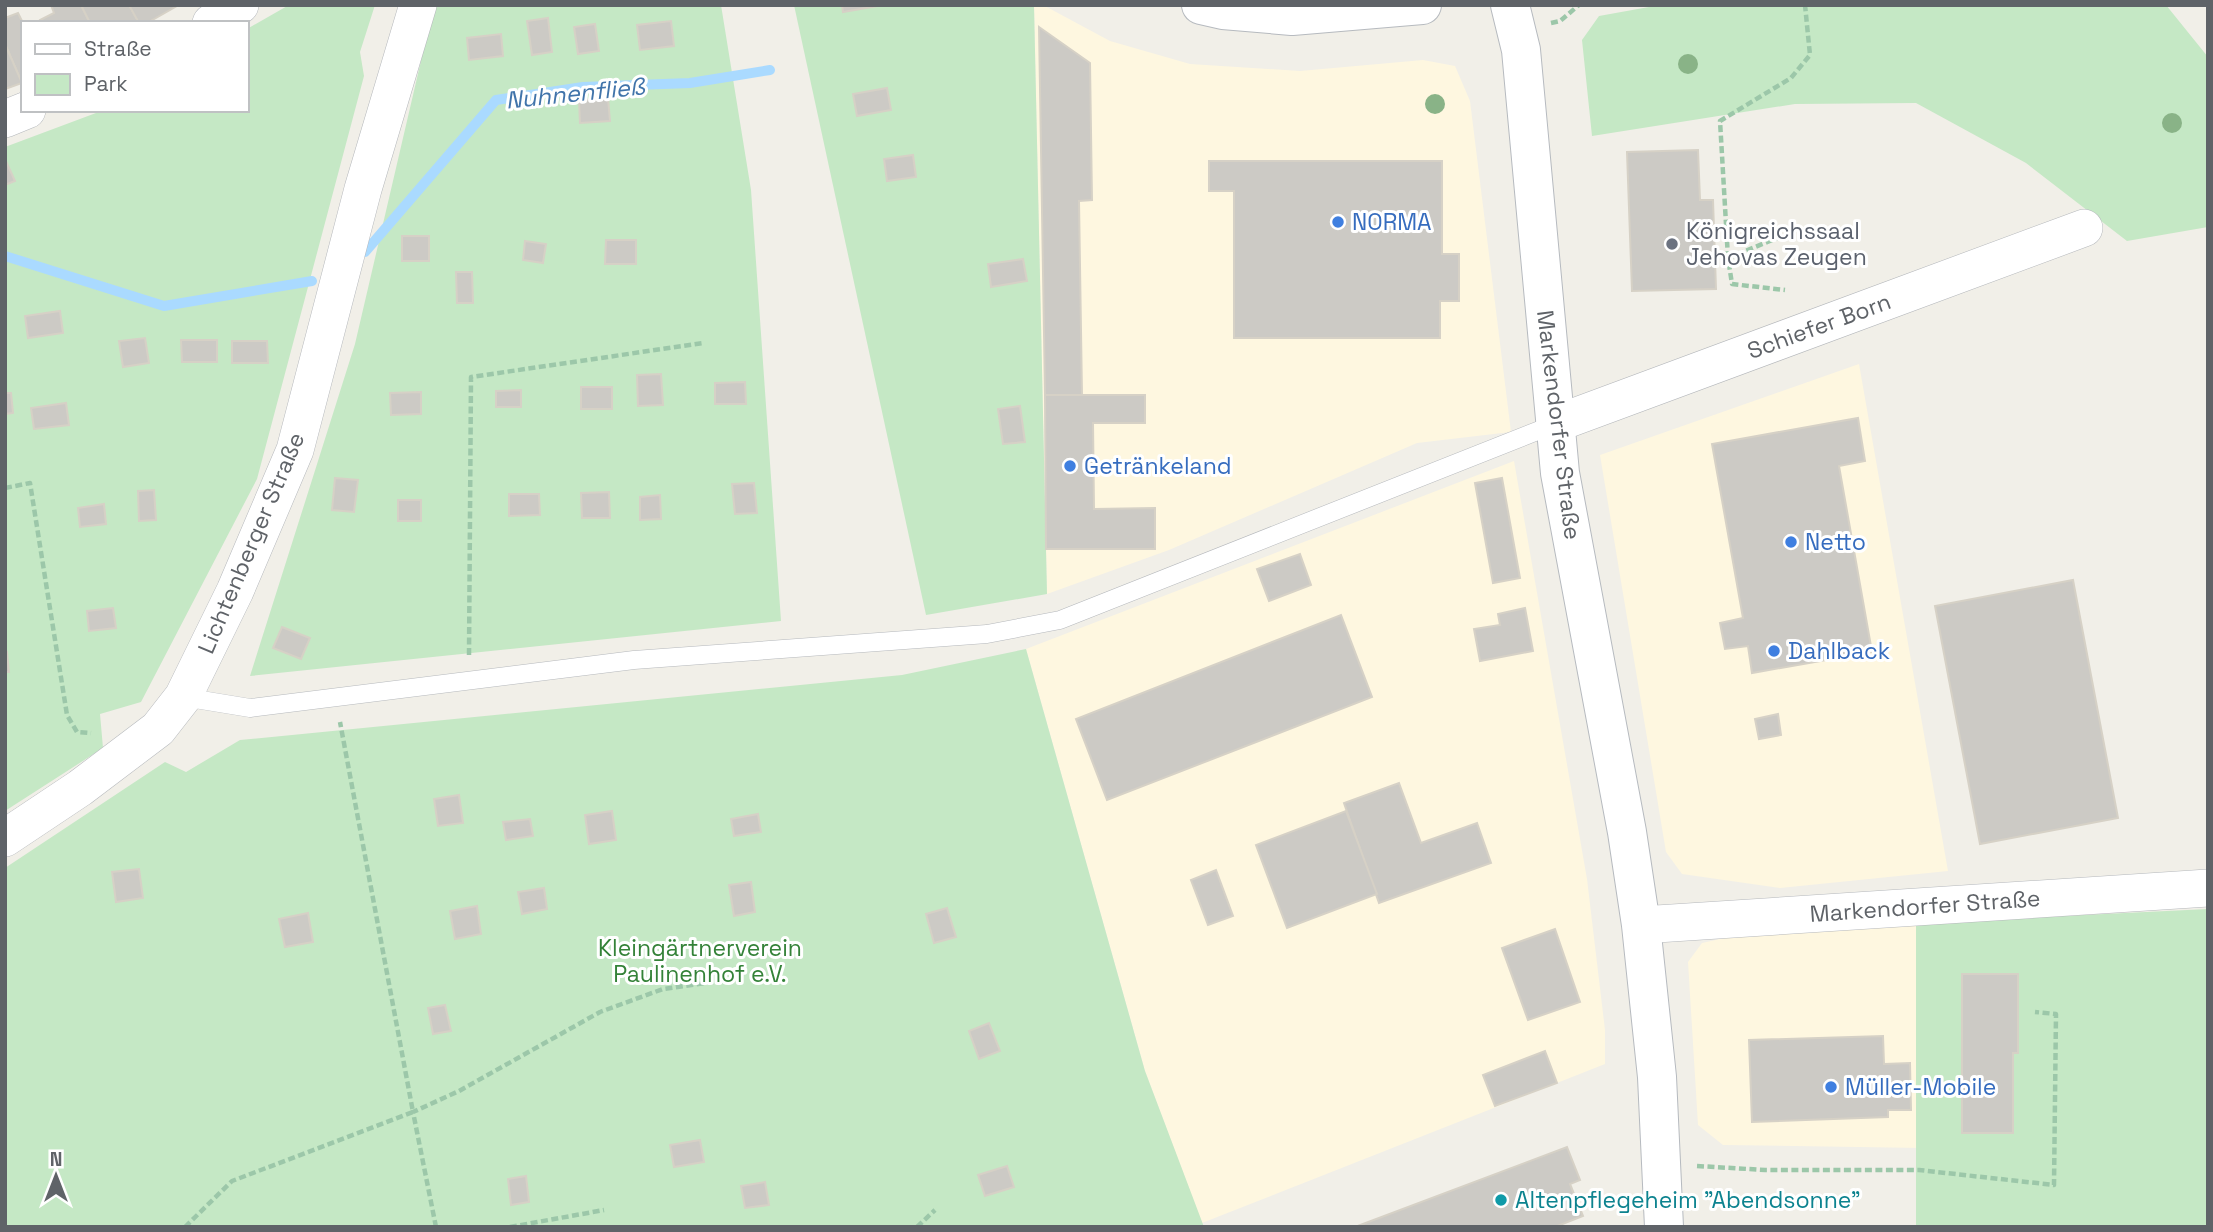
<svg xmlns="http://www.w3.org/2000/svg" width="2213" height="1232" viewBox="0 0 2213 1232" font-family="'Space Grotesk',sans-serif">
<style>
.commercial{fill:#fef7e0}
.green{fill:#c5e8c5}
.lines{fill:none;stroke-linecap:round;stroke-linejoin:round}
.stream{stroke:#aadaff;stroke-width:10}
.building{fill:#cccac5;stroke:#d6d1c6;stroke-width:2}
.lane-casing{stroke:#b5b8bc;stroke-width:19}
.street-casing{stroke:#b5b8bc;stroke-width:38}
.secondary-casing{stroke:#b6babf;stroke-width:40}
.path{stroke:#9cc7a9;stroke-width:4.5;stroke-dasharray:7 3.5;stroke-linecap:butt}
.lane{stroke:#fff;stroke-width:18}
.street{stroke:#fff;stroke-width:37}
.secondary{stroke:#fff;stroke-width:38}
.tree{fill:#89b387}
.shop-dot{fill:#3f7fe0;stroke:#fff;stroke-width:2.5}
.worship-dot{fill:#6b7280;stroke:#fff;stroke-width:2.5}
.culture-dot{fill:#0f9aa8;stroke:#fff;stroke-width:2.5}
.labels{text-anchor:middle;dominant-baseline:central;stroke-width:6;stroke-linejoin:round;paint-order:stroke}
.shop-label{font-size:23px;fill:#366cbe;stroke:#fff;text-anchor:start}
.worship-label{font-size:23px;fill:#5b616d;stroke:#fff;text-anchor:start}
.street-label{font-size:23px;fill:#5f6368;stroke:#fff}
.park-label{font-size:23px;fill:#348238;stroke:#fff}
.culture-label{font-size:23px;fill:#0d838f;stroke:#fff;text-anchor:start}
.water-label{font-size:24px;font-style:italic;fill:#4174aa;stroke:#fff}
</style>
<rect width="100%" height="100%" fill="#f1efe8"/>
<!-- commercial -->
<g class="commercial">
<path d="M1034,5H1043L1110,41L1190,64L1300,71L1423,60L1455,66L1470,101L1511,432L1417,443L1169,550L1047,594Z"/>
<path d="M1859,364L1948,871L1780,888L1682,874L1666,852L1600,455Z"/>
<path d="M1514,461L1587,879L1605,1030V1064L1202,1223L1145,1071L1026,649Z"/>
<path d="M1916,923L1922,1148L1723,1145L1698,1125L1688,962L1702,943L1729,937Z"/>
</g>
<!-- green -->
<g class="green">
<path d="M289,5H375L360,52L364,76L257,479L141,702L100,714L103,748L5,811V147L104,110H247V29Z"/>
<path d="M434,5H721L751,190L781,621L250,676L355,344Z"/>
<path d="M794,5H1034L1047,594L926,615Z"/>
<path d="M1660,5H2166L2208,57V227L2127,241L2026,163L1916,103L1795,104L1592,136L1582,40L1599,16Z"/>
<path d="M1026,649L1145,1071L1204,1227H5V868L165,762L186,772L240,740L902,675Z"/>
<path d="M2208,909V1227H1916V923Z"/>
</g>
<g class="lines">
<!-- stream -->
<g class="stream">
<path d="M365,252L496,100L583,87L690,83L770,70"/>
<path d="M5,256L164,306L312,281"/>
</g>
</g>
<!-- building -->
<g class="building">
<path d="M51,5H81L90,23H41L40,20L54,13Z"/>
<path d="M81,5H129L139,23H90Z"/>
<path d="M129,5H177V6L147,23H139Z"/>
<path d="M842,5H878V6L843,12Z"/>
<path d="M18,13L23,23L22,83L5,44V18Z"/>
<path d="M548,18L552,52L532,55L527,21Z"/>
<path d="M671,21L674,46L640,50L637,25Z"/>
<path d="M595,24L599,51L578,54L574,27Z"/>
<path d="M1039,27L1090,63L1092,200L1079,201L1082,395H1045Z"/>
<path d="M501,34L503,56L469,60L467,38Z"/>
<path d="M5,44L22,83L5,89Z"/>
<path d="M887,88L891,110L857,116L853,94Z"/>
<path d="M608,98L610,121L580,123L579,100Z"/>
<path d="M1698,150L1700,200H1713L1716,289L1632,291L1627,152Z"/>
<path d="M913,155L916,177L887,181L884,159Z"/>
<path d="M5,159L15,181L5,185Z"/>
<path d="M1209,161H1442V254H1459V301H1440V338H1234V191H1209Z"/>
<rect x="402" y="236" width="27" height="25"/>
<path d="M606,240H636V264H605Z"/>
<path d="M525,241L546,244L543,263L523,260Z"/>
<path d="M1023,259L1027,281L991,287L988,264Z"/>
<path d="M456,272H472L473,303H457Z"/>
<path d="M60,311L63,333L28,338L25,316Z"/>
<path d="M145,338L149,363L123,367L119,341Z"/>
<path d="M181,340H217V362H182Z"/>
<path d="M232,341H267L268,363H232Z"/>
<path d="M661,374L663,405L638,406L637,375Z"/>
<path d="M745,382L746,404H715V383Z"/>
<rect x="581" y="387" width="31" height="22"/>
<path d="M521,390V407H496V391Z"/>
<path d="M421,392V414L391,415L390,393Z"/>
<path d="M5,393H11L13,413L5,414Z"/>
<path d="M1045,395H1145V423H1093L1094,509L1155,508V549H1046Z"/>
<path d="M66,403L69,425L34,429L31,408Z"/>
<path d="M1020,406L1025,442L1003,444L998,409Z"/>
<path d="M1858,418L1865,461L1839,466L1872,652L1752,673L1748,646L1725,649L1720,623L1743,618L1712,444Z"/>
<path d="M335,478L358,480L354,512L332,510Z"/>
<path d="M1502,478L1520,578L1493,583L1475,483Z"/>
<path d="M754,483L757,513L735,514L732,484Z"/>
<path d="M154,490L156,520L139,521L138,491Z"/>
<path d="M609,492L610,518H582L581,493Z"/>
<path d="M509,494H539L540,515L509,516Z"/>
<path d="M660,495L661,519L640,520V497Z"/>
<rect x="398" y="500" width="23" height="21"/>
<path d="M104,504L106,524L80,527L78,508Z"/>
<path d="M1300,554L1311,585L1269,601L1257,569Z"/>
<path d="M2073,580L2118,818L1980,844L1935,606Z"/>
<path d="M113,608L116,628L89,631L87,611Z"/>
<path d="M1525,608L1533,651L1480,661L1474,629L1500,625L1498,614Z"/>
<path d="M1341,615L1372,697L1107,800L1076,719Z"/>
<path d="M282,627L310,638L301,659L273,648Z"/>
<path d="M7,652L9,672H5V653Z"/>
<path d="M1778,714L1781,735L1759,739L1755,719Z"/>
<path d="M1399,783L1421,843L1477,823L1491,863L1379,903L1344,803Z"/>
<path d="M459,795L463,823L438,826L434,799Z"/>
<path d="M612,811L616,840L589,844L585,815Z"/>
<path d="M1346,811L1377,894L1287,928L1256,845Z"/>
<path d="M758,814L761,832L734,836L731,819Z"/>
<path d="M530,819L533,836L506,840L503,822Z"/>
<path d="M139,869L143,898L116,902L112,872Z"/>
<path d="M1216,870L1233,916L1208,925L1191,880Z"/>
<path d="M751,882L755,912L734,916L729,885Z"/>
<path d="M544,888L547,909L522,914L518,892Z"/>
<path d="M477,906L481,934L455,939L450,911Z"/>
<path d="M947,908L956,937L934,943L926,914Z"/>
<path d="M308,913L313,942L285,947L279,919Z"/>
<path d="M1555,929L1580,1002L1528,1020L1502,948Z"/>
<path d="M1962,974H2018V1053H2013V1133H1962Z"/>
<path d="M445,1005L451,1031L433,1034L428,1008Z"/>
<path d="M989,1023L1000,1051L979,1059L969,1031Z"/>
<path d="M1883,1036L1884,1064L1910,1063L1911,1110H1888V1117L1752,1122L1749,1040Z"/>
<path d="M1545,1051L1557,1083L1495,1106L1483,1075Z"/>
<path d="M700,1140L704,1162L674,1167L670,1145Z"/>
<path d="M1567,1147L1580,1180L1570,1184L1583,1216L1555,1227H1355Z"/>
<path d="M1007,1166L1014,1187L985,1196L978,1175Z"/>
<path d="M526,1176L529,1202L511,1205L508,1179Z"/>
<path d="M765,1182L769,1205L745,1208L741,1186Z"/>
</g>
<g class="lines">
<!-- lane casing -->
<g class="lane-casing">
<path id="lane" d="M183,697L250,708L634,660L987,634L1060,620L1555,424"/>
</g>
<!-- street casing -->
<g class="street-casing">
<g id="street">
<path d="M211,23L240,5"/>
<path d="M5,119L27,110"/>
<path d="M1555,424L2084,228"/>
<path d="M5,838L80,788L158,729L183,697L235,591L295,450L363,189L418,5"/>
<path d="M1641,925L2208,888"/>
</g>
</g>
<!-- secondary casing -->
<g class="secondary-casing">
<g id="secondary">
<path d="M1201,5L1223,10L1292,16L1422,5"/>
<path d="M1510,5L1521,50L1560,473L1627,832L1641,925L1657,1077L1664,1227"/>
</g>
</g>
<!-- path -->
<g class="path">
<path d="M1551,23L1560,21L1579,5"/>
<path d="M1782,236L1728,258L1732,284L1785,290"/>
<path d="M1728,258L1720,121L1791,78L1810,55L1805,5"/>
<path d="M5,488L30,483L67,715L77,732L91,733"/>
<path d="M469,655L471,377L703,343"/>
<path d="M1697,1166L1765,1170H1919L2054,1185L2056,1014L2035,1012"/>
<path d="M185,1227L232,1181L413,1112L340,722"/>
<path d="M436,1227L413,1112L459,1091L600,1012L663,989L713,982"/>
<path d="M510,1227L604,1210"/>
<path d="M917,1227L935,1210"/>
</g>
<!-- lane -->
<use href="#lane" class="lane"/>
<!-- street -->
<use href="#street" class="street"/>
<!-- secondary -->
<use href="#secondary" class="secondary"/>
</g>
<!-- trees -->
<g class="tree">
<circle cx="1688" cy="64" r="10"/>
<circle cx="1435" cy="104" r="10"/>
<circle cx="2172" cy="123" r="10"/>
</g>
<!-- markers -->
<g class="shop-dot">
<circle cx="1338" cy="222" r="7"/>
<circle cx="1070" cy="466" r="7"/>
<circle cx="1791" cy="542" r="7"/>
<circle cx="1774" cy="651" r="7"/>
<circle cx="1831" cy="1087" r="7"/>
</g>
<circle class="worship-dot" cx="1672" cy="244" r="7"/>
<circle class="culture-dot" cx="1501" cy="1200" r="7"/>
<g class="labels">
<!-- shop labels -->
<g class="shop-label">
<text x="1352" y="222">NORMA</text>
<text x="1084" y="466">Getränkeland</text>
<text x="1805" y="542">Netto</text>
<text x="1788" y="651">Dahlback</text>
<text x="1845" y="1087">Müller-Mobile</text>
</g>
<!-- worship labels -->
<g class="worship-label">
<text x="1686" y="231">Königreichssaal<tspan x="1686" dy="26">Jehovas Zeugen</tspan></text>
</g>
<!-- street labels -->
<g class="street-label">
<text transform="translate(1819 326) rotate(-20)">Schiefer Born</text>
<text transform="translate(1559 425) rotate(83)">Markendorfer Straße</text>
<text transform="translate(251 543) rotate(-67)">Lichtenberger Straße</text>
<text transform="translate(1925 906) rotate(-4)">Markendorfer Straße</text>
</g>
<!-- park labels -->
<g class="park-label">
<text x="700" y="948">Kleingärtnerverein<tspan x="700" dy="26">Paulinenhof e.V.</tspan></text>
</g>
<!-- culture labels -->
<g class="culture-label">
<text x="1515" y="1200">Altenpflegeheim "Abendsonne"</text>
</g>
<!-- water labels -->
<g class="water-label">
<text transform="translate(575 93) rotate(-6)">Nuhnenfließ</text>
</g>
</g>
<!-- border -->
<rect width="2213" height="1232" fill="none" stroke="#5f6368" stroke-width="14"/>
<!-- legend -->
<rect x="21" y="21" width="228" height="91" fill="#ffffff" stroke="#bfc1c3" stroke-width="2"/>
<rect x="35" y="44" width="35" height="10" fill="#ffffff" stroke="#bfc1c3" stroke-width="2"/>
<text x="84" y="56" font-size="21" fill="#5f6368">Straße</text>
<rect x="35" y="74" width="35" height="21" fill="#c5e8c5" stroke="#bfc1c3" stroke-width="2"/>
<text x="84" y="91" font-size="21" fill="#5f6368">Park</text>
<!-- north arrow -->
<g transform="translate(56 1176)" stroke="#ffffff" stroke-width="5" paint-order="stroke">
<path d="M0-5L12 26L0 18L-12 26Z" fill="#5f6368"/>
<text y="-10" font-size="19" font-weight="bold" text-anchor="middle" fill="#5f6368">N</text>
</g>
</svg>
